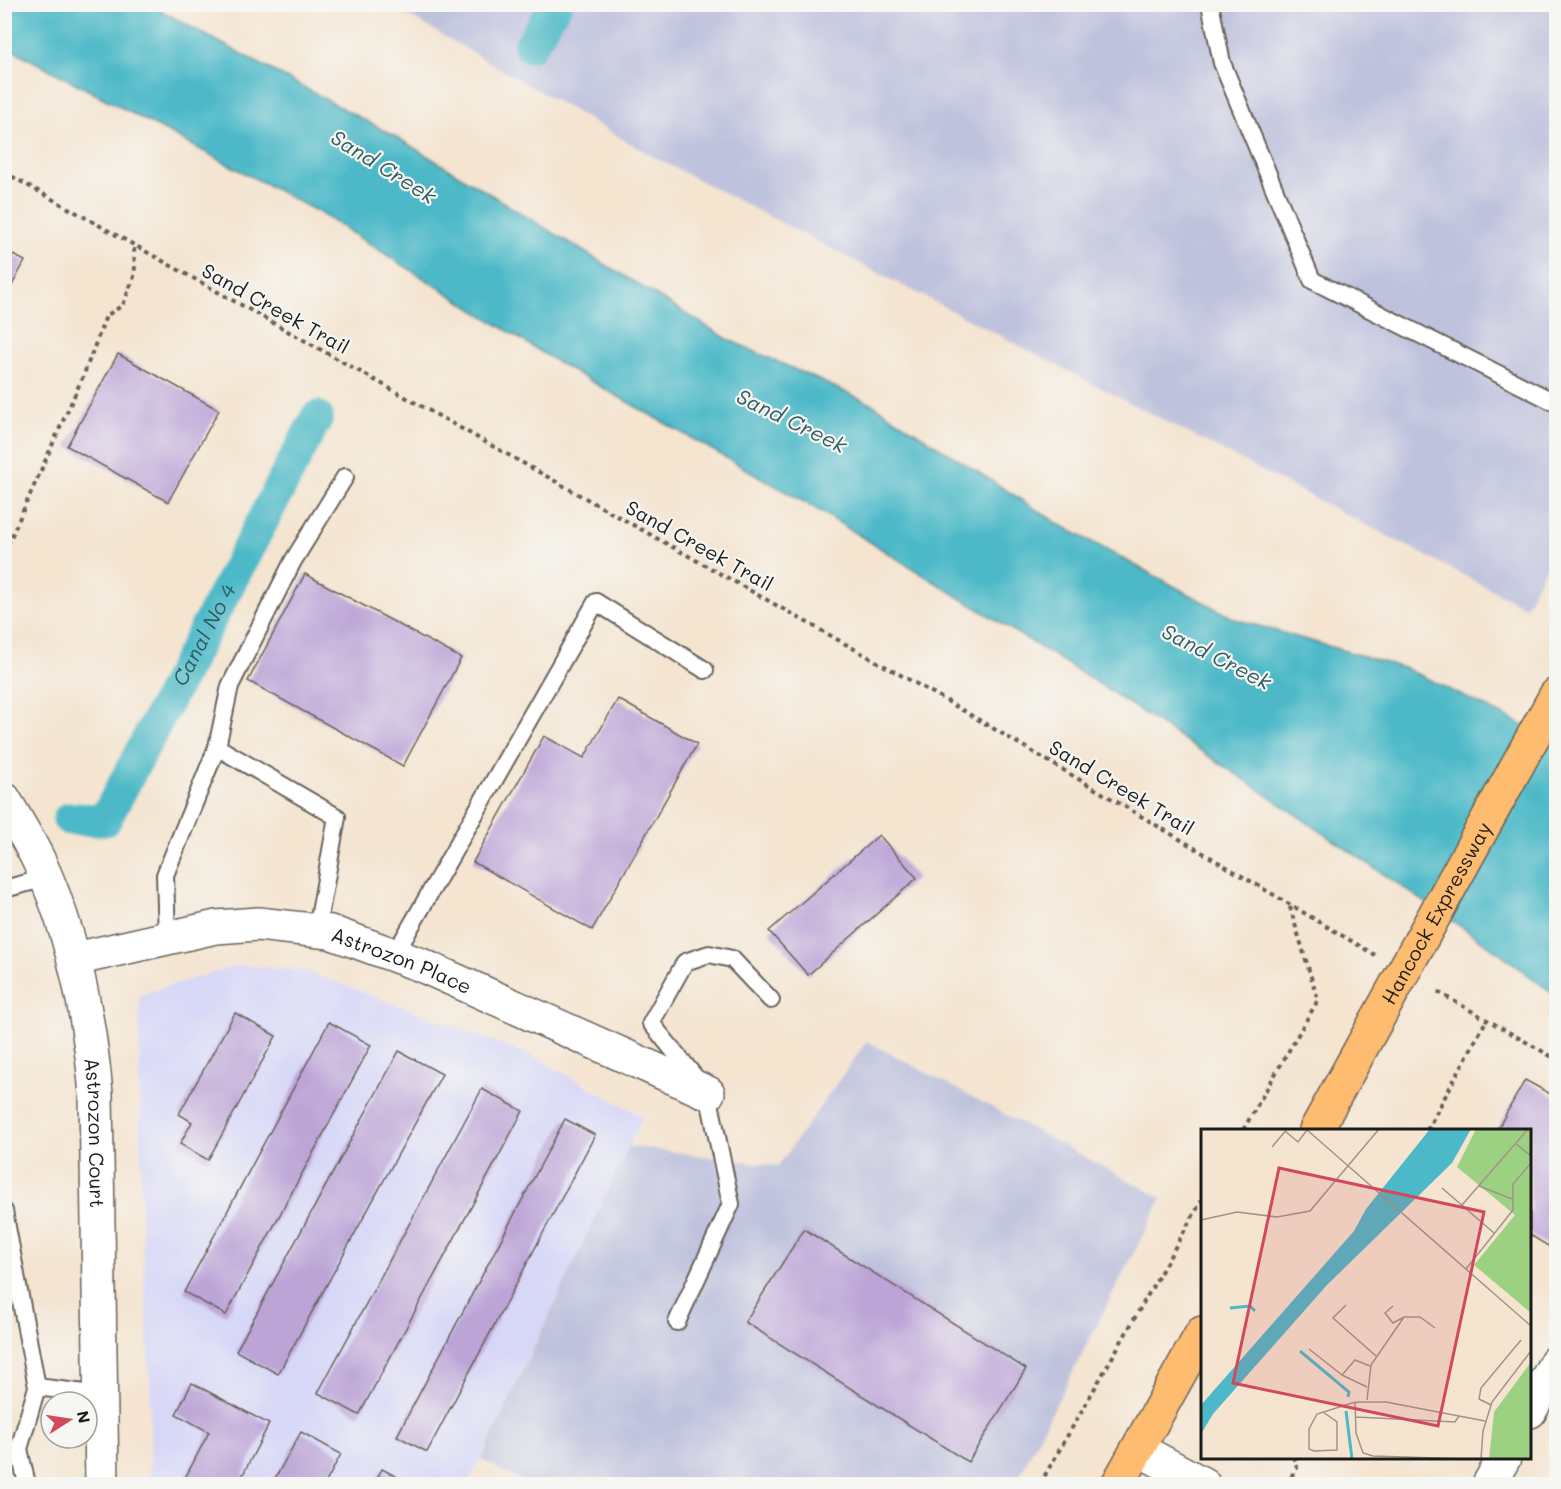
<svg xmlns="http://www.w3.org/2000/svg" width="1561" height="1489" viewBox="0 0 1561 1489" font-family="Mali,sans-serif">
<style>
.built{fill:#d7d7f8}
.industrial{fill:#bfc2dd}
.water{fill:#4db9c8;stroke:#346a72;stroke-width:1.5}
.lines{fill:none;stroke-linecap:round;stroke-linejoin:round}
.canal{stroke:#4db9c8;stroke-width:33}
.building{fill:#bca4d7}
.service-casing{stroke:#68625b;stroke-width:20}
.minor-casing{stroke:#68625b;stroke-width:36}
.primary-casing{stroke:#68625b;stroke-width:36}
.path{stroke:#68625b;stroke-width:4;stroke-dasharray:4.5 4.5;stroke-linecap:butt}
.service{stroke:#fff;stroke-width:16}
.minor{stroke:#fff;stroke-width:33}
.primary{stroke:#fdbc6f;stroke-width:33}
.labels{text-anchor:middle;dominant-baseline:central;stroke-width:4.5;stroke-linejoin:round;paint-order:stroke}
.street-label{font-size:20px;fill:#1c1c1c;stroke:#f6f6f2}
.water-label{font-size:21px;font-style:italic;fill:#305b61;stroke:#f6f6f2}
.inset-river{fill:none;stroke:#4db9c8;stroke-width:3}
.inset-road{fill:none;stroke:#9e9488;stroke-width:1.5}
.view{fill:#d1495b;fill-opacity:0.15;stroke:#d1495b;stroke-width:3}
.inset-edge{fill:none;stroke:#1c1c1c;stroke-width:3}
</style>
<rect width="100%" height="100%" fill="#f6f6f2"/>
<filter id="ink" filterUnits="userSpaceOnUse"><feTurbulence type="fractalNoise" baseFrequency=".0167" numOctaves="2"/><feDisplacementMap in="SourceGraphic" scale="12" xChannelSelector="R" yChannelSelector="G"/><feConvolveMatrix kernelMatrix="1 2 1 2 8 2 1 2 1" color-interpolation-filters="sRGB"/></filter>
<filter id="wash" filterUnits="userSpaceOnUse"><feTurbulence type="fractalNoise" baseFrequency=".008" numOctaves="4" result="noise"/><feDisplacementMap in="SourceGraphic" scale="24" xChannelSelector="R" yChannelSelector="G"/><feGaussianBlur stdDeviation="1.35" result="paint"/><feColorMatrix in="noise" values="0 0 0 0 0 0 0 0 0 0 0 0 0 0 0 0 0 1.4 0 .05"/><feComposite in="paint" operator="in"/></filter>
<g filter="url(#wash)">
<rect width="100%" height="100%" fill="#f4e4d0"/>
<!-- built -->
<path class="built" d="M238,965L306,971L400,1006L535,1057L643,1117L468,1484H150V1379L141,1216L139,995Z"/>
<!-- industrial -->
<g class="industrial">
<path d="M390,5H1556V548L1525,607L654,157Z"/>
<path d="M867,1041L1162,1198L1015,1484H525L481,1459L629,1146L778,1166Z"/>
</g>
<!-- water -->
<path class="water" d="M4,5H150L398,138L729,340L872,404L1062,526L1235,619L1407,669L1556,741V996L1501,954L1251,784L1101,685L820,511L557,362L320,213L5,46Z"/>
<g class="lines">
<!-- canal -->
<g class="canal">
<path d="M530,46L556,4"/>
<path id="s1" d="M69,819L105,820L317,417"/>
</g>
</g>
<g id="blocks">
<!-- building -->
<g class="building">
<path d="M4,250L25,261L4,300Z"/>
<path d="M118,354L219,410L168,502L67,446Z"/>
<path d="M305,574L461,658L403,766L248,681Z"/>
<path d="M618,699L697,744L592,930L473,862L544,736L584,758Z"/>
<path d="M879,835L917,878L808,975L769,931Z"/>
<path d="M235,1013L276,1036L208,1160L180,1144L192,1122L179,1114Z"/>
<path d="M329,1022L371,1045L226,1315L184,1292Z"/>
<path d="M399,1051L442,1074L278,1374L236,1351Z"/>
<path d="M1525,1080L1556,1097V1231L1548,1246L1530,1235V1130H1497Z"/>
<path d="M482,1089L523,1111L359,1415L318,1393Z"/>
<path d="M565,1119L595,1135L427,1452L397,1436Z"/>
<path d="M804,1229L1026,1369L968,1462L745,1322Z"/>
<path d="M192,1383L269,1424L238,1484H182L209,1432L176,1414Z"/>
<path d="M301,1432L341,1454L325,1484H272Z"/>
<path d="M382,1469L410,1484H374Z"/>
</g>
</g>
</g>
<g filter="url(#ink)">
<use href="#blocks" fill-opacity="0" stroke="#68625b" stroke-width="1.5"/>
<g class="lines">
<!-- service casing -->
<g class="service-casing">
<g id="service">
<path d="M1210,4L1222,63L1312,280L1556,403"/>
<path d="M4,889L46,878"/>
<path d="M317,930L337,817L217,747L230,686L293,561L345,477"/>
<path d="M167,938L165,875L217,747"/>
<path d="M395,954L596,602L705,670"/>
<path d="M4,1211L37,1387L19,1449L27,1484"/>
<path d="M677,1322L731,1204L708,1093L651,1023L685,962L709,954L732,959L771,1000"/>
<path d="M37,1387L101,1395"/>
</g>
</g>
<!-- minor casing -->
<g class="minor-casing">
<g id="minor">
<path id="s2" d="M4,799C16,819 28,839 38,859C73,933 89,1013 96,1094L102,1484"/>
<path id="s3" d="M75,959L216,927L258,924L330,932L421,965L708,1093"/>
<path d="M1530,1411L1556,1362"/>
<path d="M1138,1449L1203,1484"/>
<path d="M1489,1484L1504,1458"/>
</g>
</g>
<!-- primary casing -->
<g class="primary-casing">
<g id="primary">
<path id="s4" d="M1316,1130L1556,695"/>
<path d="M1118,1484L1202,1333"/>
</g>
</g>
<!-- path -->
<g class="path">
<path d="M4,172L947,701L1375,955"/>
<path d="M4,553L84,374L106,316L123,305L135,274L134,246"/>
<path d="M1438,992L1556,1059"/>
<path d="M1243,1130L1318,1000L1289,904"/>
<path d="M1427,1130L1487,1019"/>
<path d="M1040,1484L1202,1200"/>
<path d="M1286,1484L1297,1468L1294,1458"/>
</g>
<!-- service -->
<use href="#service" class="service"/>
<!-- minor -->
<use href="#minor" class="minor"/>
<!-- primary -->
<use href="#primary" class="primary"/>
</g>
</g>
<g class="labels">
<!-- street labels -->
<g class="street-label">
<text transform="translate(276 308) rotate(29)">Sand Creek Trail</text>
<text transform="translate(700 545) rotate(29)">Sand Creek Trail</text>
<text transform="translate(1122 787) rotate(31)">Sand Creek Trail</text>
<text stroke="none"><textPath href="#s4" startOffset="248">Hancock Expressway</textPath></text>
<text stroke="none"><textPath href="#s3" startOffset="336">Astrozon Place</textPath></text>
<text stroke="none"><textPath href="#s2" startOffset="351">Astrozon Court</textPath></text>
</g>
<!-- water labels -->
<g class="water-label">
<text transform="translate(384 166) rotate(32)">Sand Creek</text>
<text transform="translate(792 420) rotate(26)">Sand Creek</text>
<text stroke="none"><textPath href="#s1" startOffset="246">Canal No 4</textPath></text>
<text transform="translate(1217 656) rotate(27)">Sand Creek</text>
</g>
</g>
<!-- overview -->
<g transform="translate(1201 1129)">
<rect width="330" height="330" fill="#f4e4d0"/>
<path d="M275,0H330V184L273,136L314,86L256,38ZM330,233V330H288L293,283Z" fill="#9cd182"/>
<path d="M229,0H270L251,34L126,156L12,285L0,305V276L153,102L165,80Z" fill="#4db9c8"/>
<path class="inset-river" d="M29,179L49,177L54,182M99,222L148,263L147,268M145,282L151,330"/>
<path class="inset-road" d="M105,0L330,197M84,2L97,13L106,1M314,14L330,27M71,18L86,0M278,57L311,70M241,59L293,104M261,76L327,0M0,91L36,83L76,88L109,82L178,0M265,140L312,81V55L330,34M145,176L132,189L175,227M192,177L184,184L192,194L203,188H219L234,199M108,220L141,246L154,231L169,237M141,246L166,258M166,271L170,236L203,188M154,273L155,304L162,324L172,327L269,330M290,276L278,270L280,259L320,211M122,283L136,293V321L113,322L108,320V300L116,285L151,274L157,273H185L284,292M155,288L254,293L258,287M280,330L282,302L291,273L330,222"/>
<path class="view" d="M78,39L283,83L237,297L32,254Z"/>
<rect width="330" height="330" class="inset-edge"/>
</g>
<!-- margin -->
<rect width="1561" height="1489" fill="none" stroke="#f6f6f2" stroke-width="24"/>
<!-- north arrow -->
<g transform="translate(69 1420) rotate(78)"><circle r="28" fill="#f6f6f2" stroke="#9f9f9c" stroke-width="1.5"/>
<path d="M0-4.5L10 22L0 15L-10 22Z" fill="#d1495b"/>
<text y="-9" font-size="16" font-weight="bold" text-anchor="middle" fill="#1c1c1c">N</text>
</g>
</svg>
